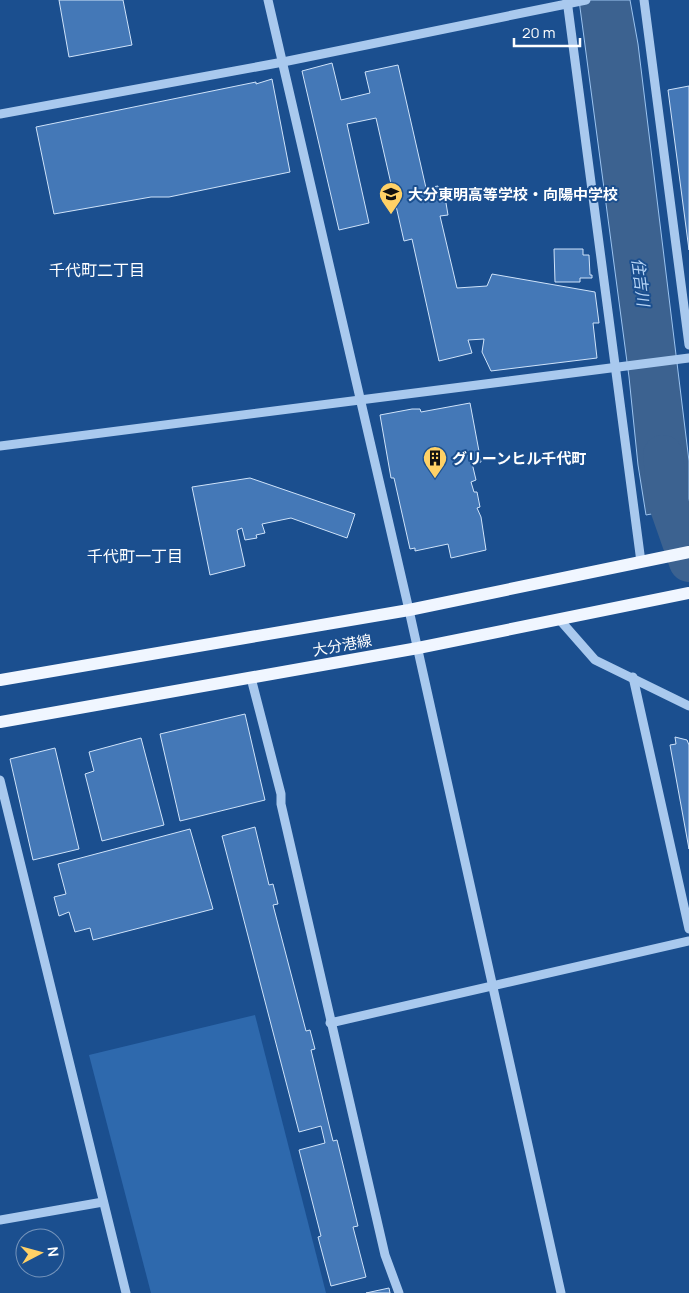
<svg xmlns="http://www.w3.org/2000/svg" width="689" height="1293" viewBox="0 0 689 1293" font-family="Manrope,'Noto Sans JP',sans-serif">
<style>
.green{fill:#2e69ad}
.water{fill:#3c6290;stroke:#9cc4f0}
.lines{fill:none;stroke-linecap:round;stroke-linejoin:round}
.river{stroke:#3c6290;stroke-width:40}
.building{fill:#4478b7;stroke:#cfe3fa}
.minor{stroke:#a9c9ee;stroke-width:9}
.major{stroke:#f0f6ff;stroke-width:12}
.labels{text-anchor:middle;dominant-baseline:central;stroke-width:4;stroke-linejoin:round;paint-order:stroke}
.poi-label{font-size:15px;font-weight:bold;fill:#fff;stroke:#1b4f8f;text-anchor:start}
.street-label{font-size:15px;fill:#fff;stroke:#1b4f8f}
.neighbourhood-label{font-size:16px;fill:#fff;stroke:#1b4f8f}
.water-label{font-size:16px;font-style:italic;fill:#b5d3f5;stroke:#1b4f8f}
</style>
<rect width="100%" height="100%" fill="#1b4f8f"/>
<!-- green -->
<path class="green" d="M255,1015L326,1293H151L89,1055Z"/>
<!-- water -->
<path class="water" d="M579,0H630L638,44L689,461V507L646,515L638,465L629,377Z"/>
<g class="lines">
<!-- river -->
<path class="river" d="M663,455L668,502L689,562"/>
</g>
<!-- building -->
<g class="building">
<path d="M59,0H123L132,45L69,57Z"/>
<path d="M332,63L341,100L370,93L365,72L398,65L426,188L438,186L440,198L445,197L448,215L440,216L457,288L487,286L492,274L595,292L599,323H593L597,358L491,371L482,352L484,339L468,340L472,353L439,361L412,239L404,241L376,118L347,124L369,223L339,230L302,71Z"/>
<path d="M272,79L290,172L169,197H151L54,214L36,127L256,82V84Z"/>
<path d="M689,86V250L668,90Z"/>
<path d="M554,249H583V255H589L590,275H592V278H580V282H555Z"/>
<path d="M470,403L481,462L472,463L476,480L471,482L474,492H477L480,507L477,508L481,517L486,550L451,558L448,544L415,551V548L410,549L394,478H391L380,415L412,409H420L421,412Z"/>
<path d="M250,478L355,514L347,538L291,518L262,524L265,533L256,535L257,538L245,540L242,528L237,530L245,566L210,575L192,487Z"/>
<path d="M245,714L265,800L180,821L160,734Z"/>
<path d="M675,737L687,740L689,745V849L670,745L676,744Z"/>
<path d="M141,738L164,825L102,841L85,774L94,771L89,752Z"/>
<path d="M55,748L79,849L33,860L10,759Z"/>
<path d="M255,827L269,885L273,884L278,904L273,905L306,1031L310,1030L315,1049L311,1050L329,1125L333,1141L337,1140L358,1226L353,1227L366,1277L331,1286L318,1237L321,1236L299,1150L325,1143L321,1126L299,1132L222,836Z"/>
<path d="M190,829L213,909L93,940L90,928L75,932L69,912L59,916L54,897L66,894L58,864Z"/>
<path d="M389,1288L390,1293H366Z"/>
</g>
<g class="lines">
<!-- minor -->
<g class="minor">
<path d="M268,0L409,610L561,1293"/>
<path d="M567,0L641,562"/>
<path d="M644,0L689,345"/>
<path d="M0,114L283,62L586,0"/>
<path d="M0,446L689,358"/>
<path d="M559,619L595,660L689,706"/>
<path d="M633,677L689,929"/>
<path d="M251,678L281,794V804L385,1255L399,1293"/>
<path d="M0,780L126,1293"/>
<path d="M330,1023L689,941"/>
<path d="M0,1220L103,1202"/>
</g>
<!-- major -->
<g class="major">
<path d="M0,680L409,610L689,552"/>
<path d="M0,722L418,648L689,593"/>
</g>
</g>
<!-- icons -->
<defs>
<g id="school-pin" transform="scale(1.25)"><path d="M0 17L-7.5 6A9.5 9.5 0 1 1 7.5 6Z" fill="#ffd166" stroke="#1b4f8f"/><path d="M0-5L7-2L0 1L-7-2ZM-4 1L0 2.5L4 1V4Q0 6-4 4Z" fill="#111"/></g>
<g id="building-pin" transform="scale(1.25)"><path d="M0 17L-7.5 6A9.5 9.5 0 1 1 7.5 6Z" fill="#ffd166" stroke="#1b4f8f"/><path d="M-4-6H4V6H1V3H-1V6H-4ZM-2.5-4.3h1.7v1.8h-1.7ZM.8-4.3h1.7v1.8H.8ZM-2.5-1h1.7V.8h-1.7ZM.8-1h1.7V.8H.8Z" fill="#111"/></g>
</defs>
<g fill-rule="evenodd">
<use href="#school-pin" x="391" y="194"/>
<use href="#building-pin" x="435" y="458"/>
</g>
<g class="labels">
<!-- poi labels -->
<g class="poi-label">
<text x="408" y="194">大分東明高等学校・向陽中学校</text>
<text x="452" y="458">グリーンヒル千代町</text>
</g>
<!-- street labels -->
<g class="street-label">
<text transform="translate(342 645) rotate(-10)">大分港線</text>
</g>
<!-- neighbourhood labels -->
<g class="neighbourhood-label">
<text x="97" y="270">千代町二丁目</text>
<text x="135" y="556">千代町一丁目</text>
</g>
<!-- water labels -->
<g class="water-label">
<text transform="translate(641 282) rotate(83)">住吉川</text>
</g>
</g>
<!-- north arrow -->
<g transform="translate(40 1253) rotate(84)"><circle r="24" fill="#1b4f8f" stroke="#7695bc"/>
<path d="M0-4L9 19L0 12L-9 19Z" fill="#ffd166"/>
<text y="-8" font-size="14" font-weight="bold" text-anchor="middle" fill="#ffffff">N</text>
</g>
<!-- scale -->
<path d="M514 38v8h66v-8" fill="none" stroke="#ffffff" stroke-width="2.5"/>
<text x="522" y="38" font-size="15" fill="#ffffff" stroke="#1b4f8f" stroke-width="4" paint-order="stroke">20 m</text>
</svg>
